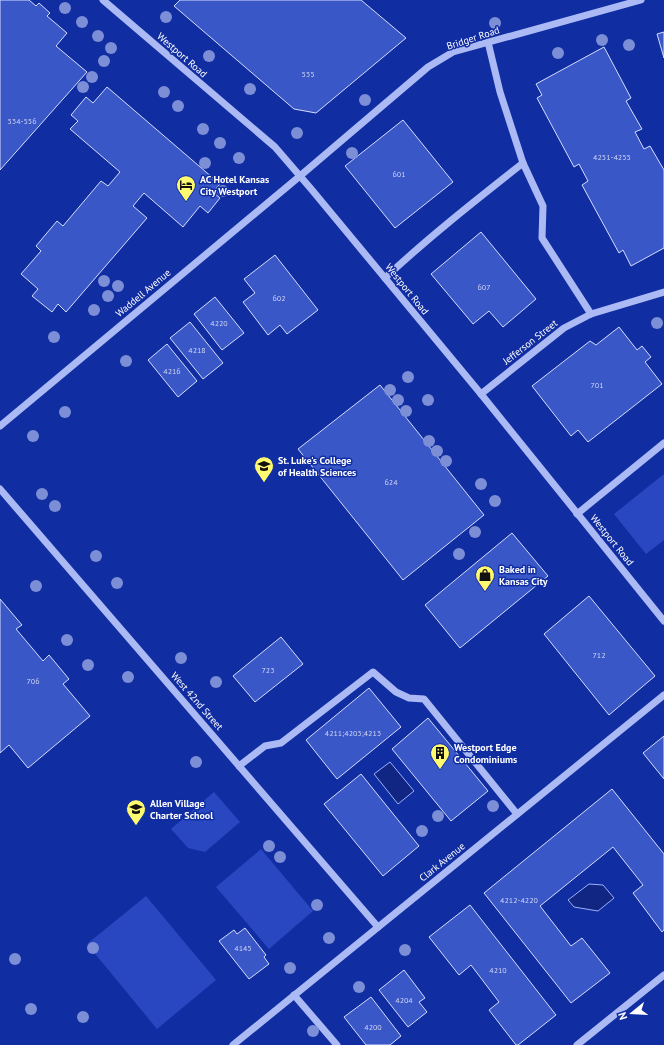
<svg xmlns="http://www.w3.org/2000/svg" width="664" height="1045" viewBox="0 0 664 1045" font-family="'PT Sans',sans-serif">
<style>
.green{fill:#2847c1}
.water{fill:#112683;stroke:#9db1f8}
.building{fill:#3a57c8;stroke:#d4ddfe}
.lines{fill:none;stroke-linecap:round;stroke-linejoin:round}
.minor{stroke:#abbaf5;stroke-width:7}
.tree{fill:#7c8ed5}
.labels{text-anchor:middle;dominant-baseline:central;stroke-width:3;stroke-linejoin:round;paint-order:stroke}
.number-label{font-size:8px;fill:#ced5f1}
.street-label{font-size:10px;fill:#fff;stroke:#112da2}
.poi-label{font-size:10px;font-weight:bold;fill:#fff;stroke:#112da2;text-anchor:start}
</style>
<rect width="100%" height="100%" fill="#112da2"/>
<!-- green -->
<g class="green">
<path d="M664,474V540L646,554L614,514Z"/>
<path d="M214,792L240,822L205,852L188,848L171,829Z"/>
<path d="M261,849L313,911L269,949L216,887Z"/>
<path d="M146,896L216,980L157,1029L87,944Z"/>
</g>
<!-- water -->
<g class="water">
<path d="M390,762L414,791L398,804L374,774Z"/>
<path d="M589,884L603,885L614,898L598,911L574,907L568,900Z"/>
</g>
<!-- building -->
<g class="building">
<path d="M0,0H29L36,6L39,3L50,13L47,16L67,33L56,46L87,72L0,170Z"/>
<path d="M180,0H361L406,38L316,113L294,109L174,6Z"/>
<path d="M664,32V58L657,34Z"/>
<path d="M604,47L631,98L626,101L642,129L635,132L644,149L650,146L664,170V248L631,266L623,250L619,253L582,185L588,181L579,164L574,167L537,98L542,95L536,84Z"/>
<path d="M107,87L220,184L213,192L220,198L208,213L200,206L183,227L144,193L133,206L147,218L66,312L58,304L52,312L32,296L38,289L21,274L41,251L36,246L57,221L63,226L101,181L108,186L120,172L70,129L78,121L71,115L86,97L93,103Z"/>
<path d="M403,120L453,182L395,228L345,166Z"/>
<path d="M481,232L536,299L503,327L489,311L473,324L431,274Z"/>
<path d="M275,255L318,310L287,334L280,325L268,335L243,302L255,293L244,279Z"/>
<path d="M215,297L244,333L222,350L194,314Z"/>
<path d="M190,322L223,363L203,379L170,338Z"/>
<path d="M619,327L637,350L642,346L651,357L645,362L662,384L588,442L578,430L571,436L532,386L590,341L596,345Z"/>
<path d="M167,344L197,381L178,397L148,360Z"/>
<path d="M380,385L484,515L403,580L298,449Z"/>
<path d="M512,533L548,576L460,648L425,605Z"/>
<path d="M589,596L655,676L609,715L544,634Z"/>
<path d="M0,599L22,625L16,629L43,661L49,655L69,679L63,684L90,716L28,768L9,745L0,753Z"/>
<path d="M281,637L303,664L255,702L233,676Z"/>
<path d="M369,688L401,727L337,779L306,740Z"/>
<path d="M428,718L488,791L451,821L392,749Z"/>
<path d="M664,736V779L643,753Z"/>
<path d="M361,774L419,846L383,876L324,804Z"/>
<path d="M612,789L664,854V930L662,932L633,893L643,885L613,847L540,906L571,946L582,938L610,973L571,1003L484,893Z"/>
<path d="M470,905L556,1015L518,1045H516L489,1010L499,1002L471,965L459,975L429,937Z"/>
<path d="M245,928L266,955L264,957L269,964L249,979L219,941L234,930L237,934Z"/>
<path d="M404,970L425,998L419,1002L427,1012L408,1027L379,990Z"/>
<path d="M371,997L401,1036L390,1045H366L344,1017Z"/>
</g>
<g class="lines">
<!-- minor -->
<g class="minor">
<path d="M103,0L275,147L312,190L481,394L664,621"/>
<path d="M488,42L500,92L523,163L543,206L542,238L591,314"/>
<path d="M385,278C429,237 476,200 523,163"/>
<path d="M481,394L564,328L591,314L664,292"/>
<path d="M0,426L300,176L428,67L453,52L641,0"/>
<path d="M0,489L378,927"/>
<path d="M577,514L664,443"/>
<path d="M239,766L265,746L281,743L373,672L396,692L409,698L424,699L517,814"/>
<path d="M294,995L337,1045"/>
<path d="M233,1045L664,695"/>
<path d="M577,1045L664,975"/>
</g>
</g>
<!-- trees -->
<g class="tree">
<circle cx="65" cy="8" r="6"/>
<circle cx="166" cy="17" r="6"/>
<circle cx="82" cy="22" r="6"/>
<circle cx="495" cy="23" r="6"/>
<circle cx="98" cy="36" r="6"/>
<circle cx="602" cy="40" r="6"/>
<circle cx="629" cy="45" r="6"/>
<circle cx="111" cy="48" r="6"/>
<circle cx="558" cy="53" r="6"/>
<circle cx="209" cy="56" r="6"/>
<circle cx="104" cy="61" r="6"/>
<circle cx="92" cy="77" r="6"/>
<circle cx="83" cy="87" r="6"/>
<circle cx="250" cy="89" r="6"/>
<circle cx="164" cy="92" r="6"/>
<circle cx="365" cy="100" r="6"/>
<circle cx="178" cy="106" r="6"/>
<circle cx="203" cy="129" r="6"/>
<circle cx="297" cy="133" r="6"/>
<circle cx="220" cy="143" r="6"/>
<circle cx="352" cy="153" r="6"/>
<circle cx="239" cy="158" r="6"/>
<circle cx="205" cy="163" r="6"/>
<circle cx="223" cy="191" r="6"/>
<circle cx="104" cy="281" r="6"/>
<circle cx="118" cy="286" r="6"/>
<circle cx="108" cy="296" r="6"/>
<circle cx="94" cy="310" r="6"/>
<circle cx="657" cy="323" r="6"/>
<circle cx="54" cy="337" r="6"/>
<circle cx="126" cy="361" r="6"/>
<circle cx="408" cy="377" r="6"/>
<circle cx="390" cy="390" r="6"/>
<circle cx="398" cy="400" r="6"/>
<circle cx="428" cy="400" r="6"/>
<circle cx="406" cy="411" r="6"/>
<circle cx="65" cy="412" r="6"/>
<circle cx="33" cy="436" r="6"/>
<circle cx="429" cy="441" r="6"/>
<circle cx="437" cy="451" r="6"/>
<circle cx="446" cy="461" r="6"/>
<circle cx="481" cy="484" r="6"/>
<circle cx="42" cy="494" r="6"/>
<circle cx="495" cy="501" r="6"/>
<circle cx="55" cy="506" r="6"/>
<circle cx="475" cy="532" r="6"/>
<circle cx="459" cy="554" r="6"/>
<circle cx="96" cy="556" r="6"/>
<circle cx="117" cy="583" r="6"/>
<circle cx="36" cy="586" r="6"/>
<circle cx="67" cy="640" r="6"/>
<circle cx="181" cy="658" r="6"/>
<circle cx="88" cy="665" r="6"/>
<circle cx="128" cy="677" r="6"/>
<circle cx="216" cy="682" r="6"/>
<circle cx="196" cy="762" r="6"/>
<circle cx="493" cy="806" r="6"/>
<circle cx="438" cy="816" r="6"/>
<circle cx="422" cy="831" r="6"/>
<circle cx="269" cy="846" r="6"/>
<circle cx="280" cy="857" r="6"/>
<circle cx="317" cy="905" r="6"/>
<circle cx="329" cy="938" r="6"/>
<circle cx="93" cy="948" r="6"/>
<circle cx="405" cy="950" r="6"/>
<circle cx="15" cy="959" r="6"/>
<circle cx="290" cy="968" r="6"/>
<circle cx="359" cy="987" r="6"/>
<circle cx="31" cy="1009" r="6"/>
<circle cx="83" cy="1017" r="6"/>
<circle cx="313" cy="1031" r="6"/>
</g>
<!-- icons -->
<defs>
<g id="hotel-pin" transform="scale(1)"><path d="M0 17L-7.5 6A9.5 9.5 0 1 1 7.5 6Z" fill="#fff96f" stroke="#112da2"/><path d="M-6-4.5h1.5V1H6V5H4.5V3h-9V5H-6ZM-4 0a1.8 1.8 0 1 1 3.6 0ZM.5 0V-2.5h3Q6-2.5 6 0Z" fill="#111"/></g>
<g id="university-pin" transform="scale(1)"><path d="M0 17L-7.5 6A9.5 9.5 0 1 1 7.5 6Z" fill="#fff96f" stroke="#112da2"/><path d="M0-5L7-2L0 1L-7-2ZM-4 1L0 2.5L4 1V4Q0 6-4 4Z" fill="#111"/></g>
<g id="shop-pin" transform="scale(1)"><path d="M0 17L-7.5 6A9.5 9.5 0 1 1 7.5 6Z" fill="#fff96f" stroke="#112da2"/><path d="M-5-2.5h2.3a2.7 3.5 0 0 1 5.4 0H5L5.5 6h-11ZM-1.5-2.5h3a1.5 2.3 0 0 0-3 0Z" fill="#111"/></g>
<g id="building-pin" transform="scale(1)"><path d="M0 17L-7.5 6A9.5 9.5 0 1 1 7.5 6Z" fill="#fff96f" stroke="#112da2"/><path d="M-4-6H4V6H1V3H-1V6H-4ZM-2.5-4.3h1.7v1.8h-1.7ZM.8-4.3h1.7v1.8H.8ZM-2.5-1h1.7V.8h-1.7ZM.8-1h1.7V.8H.8Z" fill="#111"/></g>
<g id="school-pin" transform="scale(1)"><path d="M0 17L-7.5 6A9.5 9.5 0 1 1 7.5 6Z" fill="#fff96f" stroke="#112da2"/><path d="M0-5L7-2L0 1L-7-2ZM-4 1L0 2.5L4 1V4Q0 6-4 4Z" fill="#111"/></g>
</defs>
<g fill-rule="evenodd">
<use href="#hotel-pin" x="186" y="185"/>
<use href="#university-pin" x="264" y="466"/>
<use href="#shop-pin" x="485" y="575"/>
<use href="#building-pin" x="440" y="753"/>
<use href="#school-pin" x="136" y="809"/>
</g>
<g class="labels">
<!-- number labels -->
<g class="number-label">
<text x="308" y="74">535</text>
<text x="22" y="121">534-556</text>
<text x="612" y="157">4251-4255</text>
<text x="399" y="174">601</text>
<text x="484" y="287">607</text>
<text x="279" y="298">602</text>
<text x="219" y="323">4220</text>
<text x="197" y="350">4218</text>
<text x="172" y="371">4216</text>
<text x="597" y="385">701</text>
<text x="391" y="482">624</text>
<text x="599" y="655">712</text>
<text x="268" y="670">723</text>
<text x="33" y="681">706</text>
<text x="353" y="733">4211;4203;4213</text>
<text x="519" y="900">4212-4220</text>
<text x="243" y="948">4145</text>
<text x="498" y="970">4210</text>
<text x="404" y="1000">4204</text>
<text x="373" y="1027">4200</text>
</g>
<!-- street labels -->
<g class="street-label">
<text transform="translate(473 38) rotate(-18)">Bridger Road</text>
<text transform="translate(182 55) rotate(41)">Westport Road</text>
<text transform="translate(407 289) rotate(51)">Westport Road</text>
<text transform="translate(143 293) rotate(-40)">Waddell Avenue</text>
<text transform="translate(530 342) rotate(-38)">Jefferson Street</text>
<text transform="translate(612 540) rotate(51)">Westport Road</text>
<text transform="translate(197 701) rotate(49)">West 42nd Street</text>
<text transform="translate(442 862) rotate(-39)">Clark Avenue</text>
</g>
<!-- poi labels -->
<g class="poi-label">
<text x="200" y="179">AC Hotel Kansas<tspan x="200" dy="12">City Westport</tspan></text>
<text x="278" y="460">St. Luke's College<tspan x="278" dy="12">of Health Sciences</tspan></text>
<text x="499" y="569">Baked in<tspan x="499" dy="12">Kansas City</tspan></text>
<text x="454" y="747">Westport Edge<tspan x="454" dy="12">Condominiums</tspan></text>
<text x="150" y="803">Allen Village<tspan x="150" dy="12">Charter School</tspan></text>
</g>
</g>
<!-- north arrow -->
<g transform="translate(632 1013) rotate(252)" stroke="#112da2" stroke-width="3" paint-order="stroke">
<path d="M0-3L7 15L0 10L-7 15Z" fill="#ffffff"/>
<text y="-6" font-size="11" font-weight="bold" text-anchor="middle" fill="#ffffff">N</text>
</g>
</svg>
